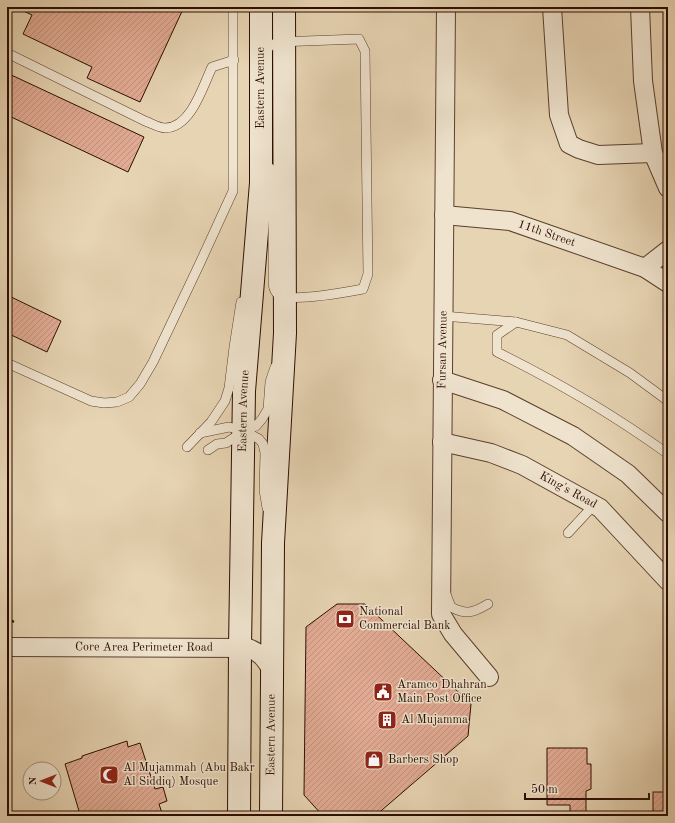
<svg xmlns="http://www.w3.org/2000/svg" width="675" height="823" viewBox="0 0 675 823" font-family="'Old Standard TT',serif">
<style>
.building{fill:url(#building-hatch);stroke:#2c0d00}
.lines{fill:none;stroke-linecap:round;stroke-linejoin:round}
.lane-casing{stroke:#5b3f2d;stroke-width:10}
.street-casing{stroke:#5b3f2d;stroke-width:20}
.secondary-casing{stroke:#2c0d00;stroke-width:24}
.path{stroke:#2c0d00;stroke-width:2.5;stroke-dasharray:3 2;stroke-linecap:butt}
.lane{stroke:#efe3ce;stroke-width:9}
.street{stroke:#efe3ce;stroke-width:18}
.secondary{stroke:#efe3ce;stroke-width:22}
.labels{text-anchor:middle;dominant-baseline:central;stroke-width:3;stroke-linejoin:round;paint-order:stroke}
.street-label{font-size:12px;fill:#2c0d00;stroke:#efe3ce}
.poi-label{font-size:12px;fill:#2c0d00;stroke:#efe3ce;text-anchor:start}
</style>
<defs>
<pattern id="building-hatch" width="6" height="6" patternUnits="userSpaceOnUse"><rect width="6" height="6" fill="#e2ab94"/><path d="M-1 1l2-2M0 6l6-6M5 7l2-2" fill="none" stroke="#c2927e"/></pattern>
</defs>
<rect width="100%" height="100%" fill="#e7d4b3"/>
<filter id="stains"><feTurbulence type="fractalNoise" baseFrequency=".005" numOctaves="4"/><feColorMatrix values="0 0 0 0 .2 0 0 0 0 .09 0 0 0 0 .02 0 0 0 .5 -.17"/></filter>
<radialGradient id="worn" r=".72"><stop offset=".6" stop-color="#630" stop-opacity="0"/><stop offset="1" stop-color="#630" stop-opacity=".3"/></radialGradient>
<!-- building -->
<g class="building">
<path d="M15,7H184L140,102L87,78L92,67L23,34L32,15Z"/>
<path d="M7,73L144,137L128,172L7,115Z"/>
<path d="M7,295L61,321L47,352L7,333Z"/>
<path d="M337,604H365L471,704L468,736L375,816H323L304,795L306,627Z"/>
<path d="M127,741L128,747L140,743L155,789L163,787L167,801L159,804L163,816H73L72,813L79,811L65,764L82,758V756Z"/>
<path d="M547,748H587V764H591V789L586,791V816H570V805H547Z"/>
<rect x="653" y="792" width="15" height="24"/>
</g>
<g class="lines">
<!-- lane casing -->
<g class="lane-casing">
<g id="lane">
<path d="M7,53L145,121C151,123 159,128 165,128C191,128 203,86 212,67L234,60"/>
<path d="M265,53L270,46L278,42L359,39L365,51L368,274L363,289C347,292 292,302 279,295C275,293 274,289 273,284V185L270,168"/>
<path d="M443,316L516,322L567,335L630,373L668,401"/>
<path d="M516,322L497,335V352C556,381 614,415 668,454"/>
<path d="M7,363L91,401L104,403L117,402L129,397L140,384L153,362L200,263L233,191V7"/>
<path d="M200,433L229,427L244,431L259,439L263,444L265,453L264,490L267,508"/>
<path d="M187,447L211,422L225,401L229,388L234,347L241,302"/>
<path d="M208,450L217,444L226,443L244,431L256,426L262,419L268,409L270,382L275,367"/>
<path d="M568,533L594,505"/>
<path d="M446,594L451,607C466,615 473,613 488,604"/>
</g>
</g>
<!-- street casing -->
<g class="street-casing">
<g id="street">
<path d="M446,7L441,614L453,634L489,677"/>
<path d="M552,7L559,115L569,144L579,149L598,155L653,153"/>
<path d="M640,7L643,81L653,153L668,188"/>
<path id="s1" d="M444,215L510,221L645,268L668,283"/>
<path d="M645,268L668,250"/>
<path d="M442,380L503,400L573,436L628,474L668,513"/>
<path id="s2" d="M442,442L491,453L522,465L600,508L668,581"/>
<path id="s3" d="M7,647L248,648C260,652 265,659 271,669"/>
</g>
</g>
<!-- secondary casing -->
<g class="secondary-casing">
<g id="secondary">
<path id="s4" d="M239,816L240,648L244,391L261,183V7"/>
<path id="s5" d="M271,816L273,543L285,333L284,7"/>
</g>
</g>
<!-- path -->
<path class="path" d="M7,618L14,622"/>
<!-- lane -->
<use href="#lane" class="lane"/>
<!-- street -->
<use href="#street" class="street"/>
<!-- secondary -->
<use href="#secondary" class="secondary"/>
</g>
<!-- icons -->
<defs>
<g id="bank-square" transform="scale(1)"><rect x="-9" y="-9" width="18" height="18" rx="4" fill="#8f2418" stroke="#efe3ce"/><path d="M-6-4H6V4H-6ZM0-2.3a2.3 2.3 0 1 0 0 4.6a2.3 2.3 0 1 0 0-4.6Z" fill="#fff"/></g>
<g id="civic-square" transform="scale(1)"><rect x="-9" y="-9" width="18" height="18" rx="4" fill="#8f2418" stroke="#efe3ce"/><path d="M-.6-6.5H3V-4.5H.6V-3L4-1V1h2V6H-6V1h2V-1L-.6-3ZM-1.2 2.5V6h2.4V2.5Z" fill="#fff"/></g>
<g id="building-square" transform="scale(1)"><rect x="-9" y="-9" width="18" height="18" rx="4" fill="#8f2418" stroke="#efe3ce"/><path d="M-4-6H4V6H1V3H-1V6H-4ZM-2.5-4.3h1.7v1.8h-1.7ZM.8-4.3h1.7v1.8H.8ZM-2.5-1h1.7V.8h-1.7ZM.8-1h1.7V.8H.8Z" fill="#fff"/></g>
<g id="shop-square" transform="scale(1)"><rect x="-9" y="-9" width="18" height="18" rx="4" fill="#8f2418" stroke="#efe3ce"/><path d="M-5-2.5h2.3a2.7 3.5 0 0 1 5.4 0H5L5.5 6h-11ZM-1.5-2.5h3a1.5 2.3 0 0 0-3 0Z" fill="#fff"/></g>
<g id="mosque-square" transform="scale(1)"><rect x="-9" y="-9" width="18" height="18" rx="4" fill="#8f2418" stroke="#efe3ce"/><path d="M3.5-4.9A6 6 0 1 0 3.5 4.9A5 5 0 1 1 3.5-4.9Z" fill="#fff"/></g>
</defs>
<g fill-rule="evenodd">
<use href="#bank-square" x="345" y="619"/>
<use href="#civic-square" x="383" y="692"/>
<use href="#building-square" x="387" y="720"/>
<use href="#shop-square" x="374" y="760"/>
<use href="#mosque-square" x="109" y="775"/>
</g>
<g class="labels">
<!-- street labels -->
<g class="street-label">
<text transform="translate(261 88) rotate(-90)">Eastern Avenue</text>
<text stroke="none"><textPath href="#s1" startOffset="105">11th Street</textPath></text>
<text transform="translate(443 350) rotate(-89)">Fursan Avenue</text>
<text stroke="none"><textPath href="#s4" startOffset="405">Eastern Avenue</textPath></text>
<text stroke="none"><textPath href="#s2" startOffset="136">King's Road</textPath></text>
<text stroke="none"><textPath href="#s3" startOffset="137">Core Area Perimeter Road</textPath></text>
<text stroke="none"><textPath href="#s5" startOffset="81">Eastern Avenue</textPath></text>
</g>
<!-- poi labels -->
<g class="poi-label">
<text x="359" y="612">National<tspan x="359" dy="14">Commercial Bank</tspan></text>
<text x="397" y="685">Aramco Dhahran<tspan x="397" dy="14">Main Post Office</tspan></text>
<text x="401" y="720">Al Mujamma</text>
<text x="388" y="760">Barbers Shop</text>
<text x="123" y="768">Al Mujammah (Abu Bakr<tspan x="123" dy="14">Al Siddiq) Mosque</tspan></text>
</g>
</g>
<!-- margin -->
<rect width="675" height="823" fill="none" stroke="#e7d4b3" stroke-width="24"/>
<rect x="8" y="8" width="659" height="807" fill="none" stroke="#2c0d00" stroke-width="2"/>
<rect x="12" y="12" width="651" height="799" fill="none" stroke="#2c0d00"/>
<!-- north arrow -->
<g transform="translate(42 781) rotate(270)"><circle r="19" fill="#efe3ce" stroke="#a18d7c"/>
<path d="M0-3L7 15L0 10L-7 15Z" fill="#8f2418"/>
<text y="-6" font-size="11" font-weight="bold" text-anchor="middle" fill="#2c0d00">N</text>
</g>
<!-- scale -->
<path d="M525 793v6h124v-6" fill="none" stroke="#2c0d00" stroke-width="2"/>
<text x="531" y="793" font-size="12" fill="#2c0d00" stroke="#efe3ce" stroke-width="3" paint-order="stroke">50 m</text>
<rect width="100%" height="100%" filter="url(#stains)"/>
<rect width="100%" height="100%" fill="url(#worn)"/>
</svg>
